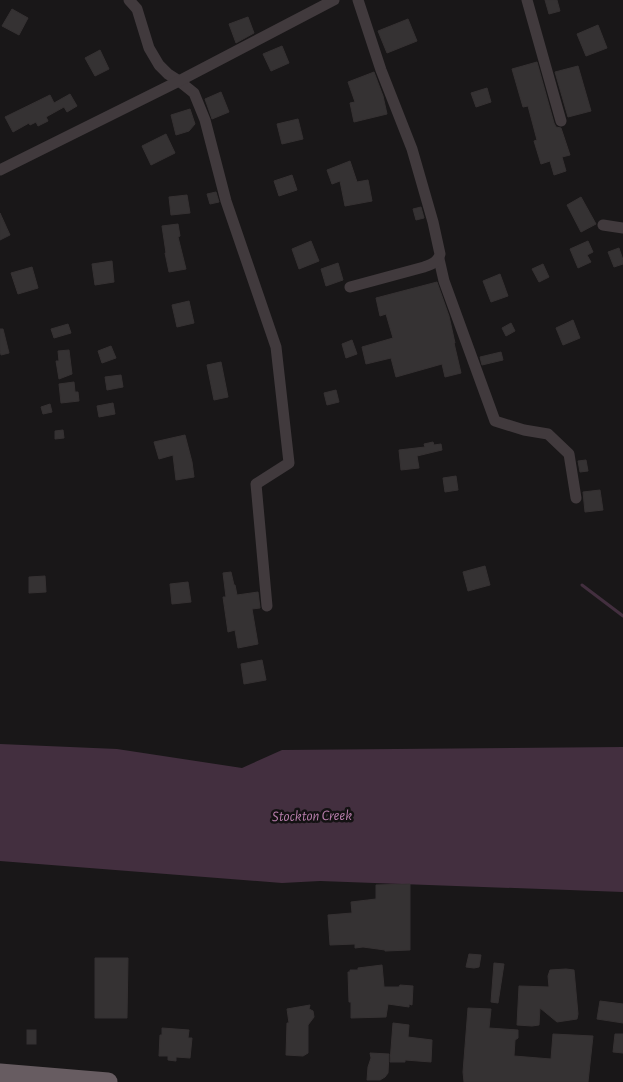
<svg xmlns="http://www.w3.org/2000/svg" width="623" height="1082" viewBox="0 0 623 1082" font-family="'Alegreya Sans',sans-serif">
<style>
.water{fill:#432f3f}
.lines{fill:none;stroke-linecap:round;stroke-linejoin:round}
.stream{stroke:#432f3f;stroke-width:3}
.building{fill:#353233;stroke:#353132}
.minor{stroke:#413a3d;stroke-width:11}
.trunk{stroke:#675c61;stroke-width:19}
.labels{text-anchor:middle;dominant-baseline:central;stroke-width:5;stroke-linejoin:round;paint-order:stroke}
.water-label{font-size:15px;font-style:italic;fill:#b77dab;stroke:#141213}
</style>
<rect width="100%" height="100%" fill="#191718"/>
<!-- water -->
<path class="water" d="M0,744L117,749L242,768L282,750L623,747V892L320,881L282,883L0,861Z"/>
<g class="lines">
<!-- stream -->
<path class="stream" d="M582,585L623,616"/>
</g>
<!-- building -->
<g class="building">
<path d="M545,0H557L560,11L549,14Z"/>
<path d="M12,9L28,18L19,35L2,26Z"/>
<path d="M248,17L254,33L236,43L229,24Z"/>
<path d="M408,19L417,41L387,53L378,31Z"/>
<path d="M598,25L607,48L586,56L577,34Z"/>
<path d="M282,46L289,63L271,71L263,54Z"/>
<path d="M100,50L109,69L95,76L85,58Z"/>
<path d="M537,62L554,123L556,127L561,128L570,155L562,157L566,171L554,175L550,161L541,164L534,141L537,140L528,106L523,107L512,69Z"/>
<path d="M578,66L591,111L568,117L555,72Z"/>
<path d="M374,72L383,96L387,114L354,122L350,103L355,102L348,82Z"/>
<path d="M487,88L491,102L476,107L471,93Z"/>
<path d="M221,92L229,112L212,119L205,99Z"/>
<path d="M70,94L77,106L67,112L64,107L46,117L48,121L38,126L36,122L30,125L29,123L13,132L5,117L50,95L54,103Z"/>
<path d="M190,109L195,124L189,131L176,135L171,115Z"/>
<path d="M298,119L303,139L282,144L277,124Z"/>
<path d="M166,134L175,153L151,165L142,146Z"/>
<path d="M350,161L357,182L368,180L372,201L345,206L340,181L332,184L327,170Z"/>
<path d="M292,175L297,190L279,196L274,181Z"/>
<path d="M216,192L219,202L210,204L207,194Z"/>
<path d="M187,195L190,213L171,215L169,197Z"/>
<path d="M581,197L596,224L581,232L567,205Z"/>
<path d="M421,207L424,218L416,220L413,209Z"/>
<path d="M0,213L10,235L0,240Z"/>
<path d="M178,224L180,236L178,237L186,269L169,272L165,253H166L162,226Z"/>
<path d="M311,241L319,261L299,269L292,249Z"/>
<path d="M588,241L593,252L587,255L591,262L578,268L570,249Z"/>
<path d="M619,248L623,260V264L614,267L608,252Z"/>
<path d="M112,261L114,282L95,285L92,264Z"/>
<path d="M338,263L343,280L326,286L321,269Z"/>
<path d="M543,264L549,277L539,282L532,269Z"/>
<path d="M32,267L38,288L18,294L11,273Z"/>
<path d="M500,274L508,296L491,302L483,281Z"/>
<path d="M437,282L449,316L455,343H454L461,373L445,377L442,364L396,377L391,358L366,364L362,347L393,338L386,314L380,316L376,298Z"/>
<path d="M189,301L194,323L177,327L172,305Z"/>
<path d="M573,320L580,338L563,345L556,328Z"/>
<path d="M511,323L515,331L506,336L502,328Z"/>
<path d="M68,324L71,333L54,338L51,329Z"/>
<path d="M0,329H3L9,353L1,355L0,350Z"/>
<path d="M352,340L357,354L346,358L342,344Z"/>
<path d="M111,346L116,358L102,363L98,351Z"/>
<path d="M69,350L72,374L59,379L56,361H59L58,351Z"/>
<path d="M501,352L503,360L482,365L480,357Z"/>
<path d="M221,362L228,397L214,400L207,365Z"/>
<path d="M121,375L123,387L107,390L105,377Z"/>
<path d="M74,382L75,392H78L79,401L61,403L59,384Z"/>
<path d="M336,390L339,402L327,405L324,393Z"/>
<path d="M113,403L115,414L99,417L97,406Z"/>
<path d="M50,404L52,412L43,414L41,407Z"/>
<path d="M63,430L64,438L55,439V431Z"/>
<path d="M185,435L192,462L194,477L176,480L173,455L159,459L154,442Z"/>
<path d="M433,442L434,445L441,444L442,450L417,456L419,468L401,470L399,450L425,447L424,444Z"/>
<path d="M586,460L588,471L580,472L578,461Z"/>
<path d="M456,476L458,490L445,492L443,478Z"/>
<path d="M600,490L603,510L585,512L583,492Z"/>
<path d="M485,566L490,585L468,591L463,572Z"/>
<path d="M231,572L234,585H235L237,595L258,592L260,608L252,609L258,644L238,648L235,630L228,632L223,597H226L223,573Z"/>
<path d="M45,576L46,592L29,593V577Z"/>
<path d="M188,582L191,602L172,604L170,584Z"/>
<path d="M262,660L266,680L244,684L241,664Z"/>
<path d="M410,884V950L385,951V950L363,947L355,948V944L330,945L328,915L352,913L351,902L376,899V885Z"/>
<path d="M469,954L481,955L479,967L474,968L466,967Z"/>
<path d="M95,958H128L127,1018H95Z"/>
<path d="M494,963L504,964L498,1003L491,1002Z"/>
<path d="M382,965L384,987H399L400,985L413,986L412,1005L409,1004V1007L388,1004L386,1017L351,1018V1002H349L348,972H350V970H358V968Z"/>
<path d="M566,969L574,970L578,1014L577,1019L557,1022L540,1008L539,1025L532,1026L517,1025L519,986L549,987L548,976L550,970Z"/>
<path d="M600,1001L623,1004V1023L597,1019Z"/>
<path d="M310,1005L309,1009L313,1011L314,1017L308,1025V1053L303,1056L286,1055L287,1023H289L287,1009Z"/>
<path d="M468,1008L491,1009L489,1028L518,1030V1038L515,1040L514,1056L551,1059L553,1034L593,1036L588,1082H464L463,1072Z"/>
<path d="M393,1023L409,1025L408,1037L432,1040L431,1062L405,1060V1062H390Z"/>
<path d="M162,1028L189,1030L188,1038H192L190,1058L176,1057V1061L168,1060V1056H159L160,1035H162Z"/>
<rect x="27" y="1030" width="9" height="14"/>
<path d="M615,1034H623V1053L613,1052Z"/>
<path d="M370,1053L389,1054L388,1073L385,1077L380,1080H367L368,1067L371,1058Z"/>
</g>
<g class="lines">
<!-- minor -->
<g class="minor">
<path d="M129,0L137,9L149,48L159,65L168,74L179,81L194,93L205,120L226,201L276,347L289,463L256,484L267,606"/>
<path d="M527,0L561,121"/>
<path d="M0,170L179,81L334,0"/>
<path d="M603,225L623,228"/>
<path d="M439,259L444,281L495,421L524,430L548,434L569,454L576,498"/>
<path d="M350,287L424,267C432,264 438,262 440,254L433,222L412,149L381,70L358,0"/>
</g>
<!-- trunk -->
<path class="trunk" d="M0,1073L108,1082"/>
</g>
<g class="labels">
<!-- water labels -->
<g class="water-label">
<text transform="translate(312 816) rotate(-1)">Stockton Creek</text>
</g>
</g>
</svg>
